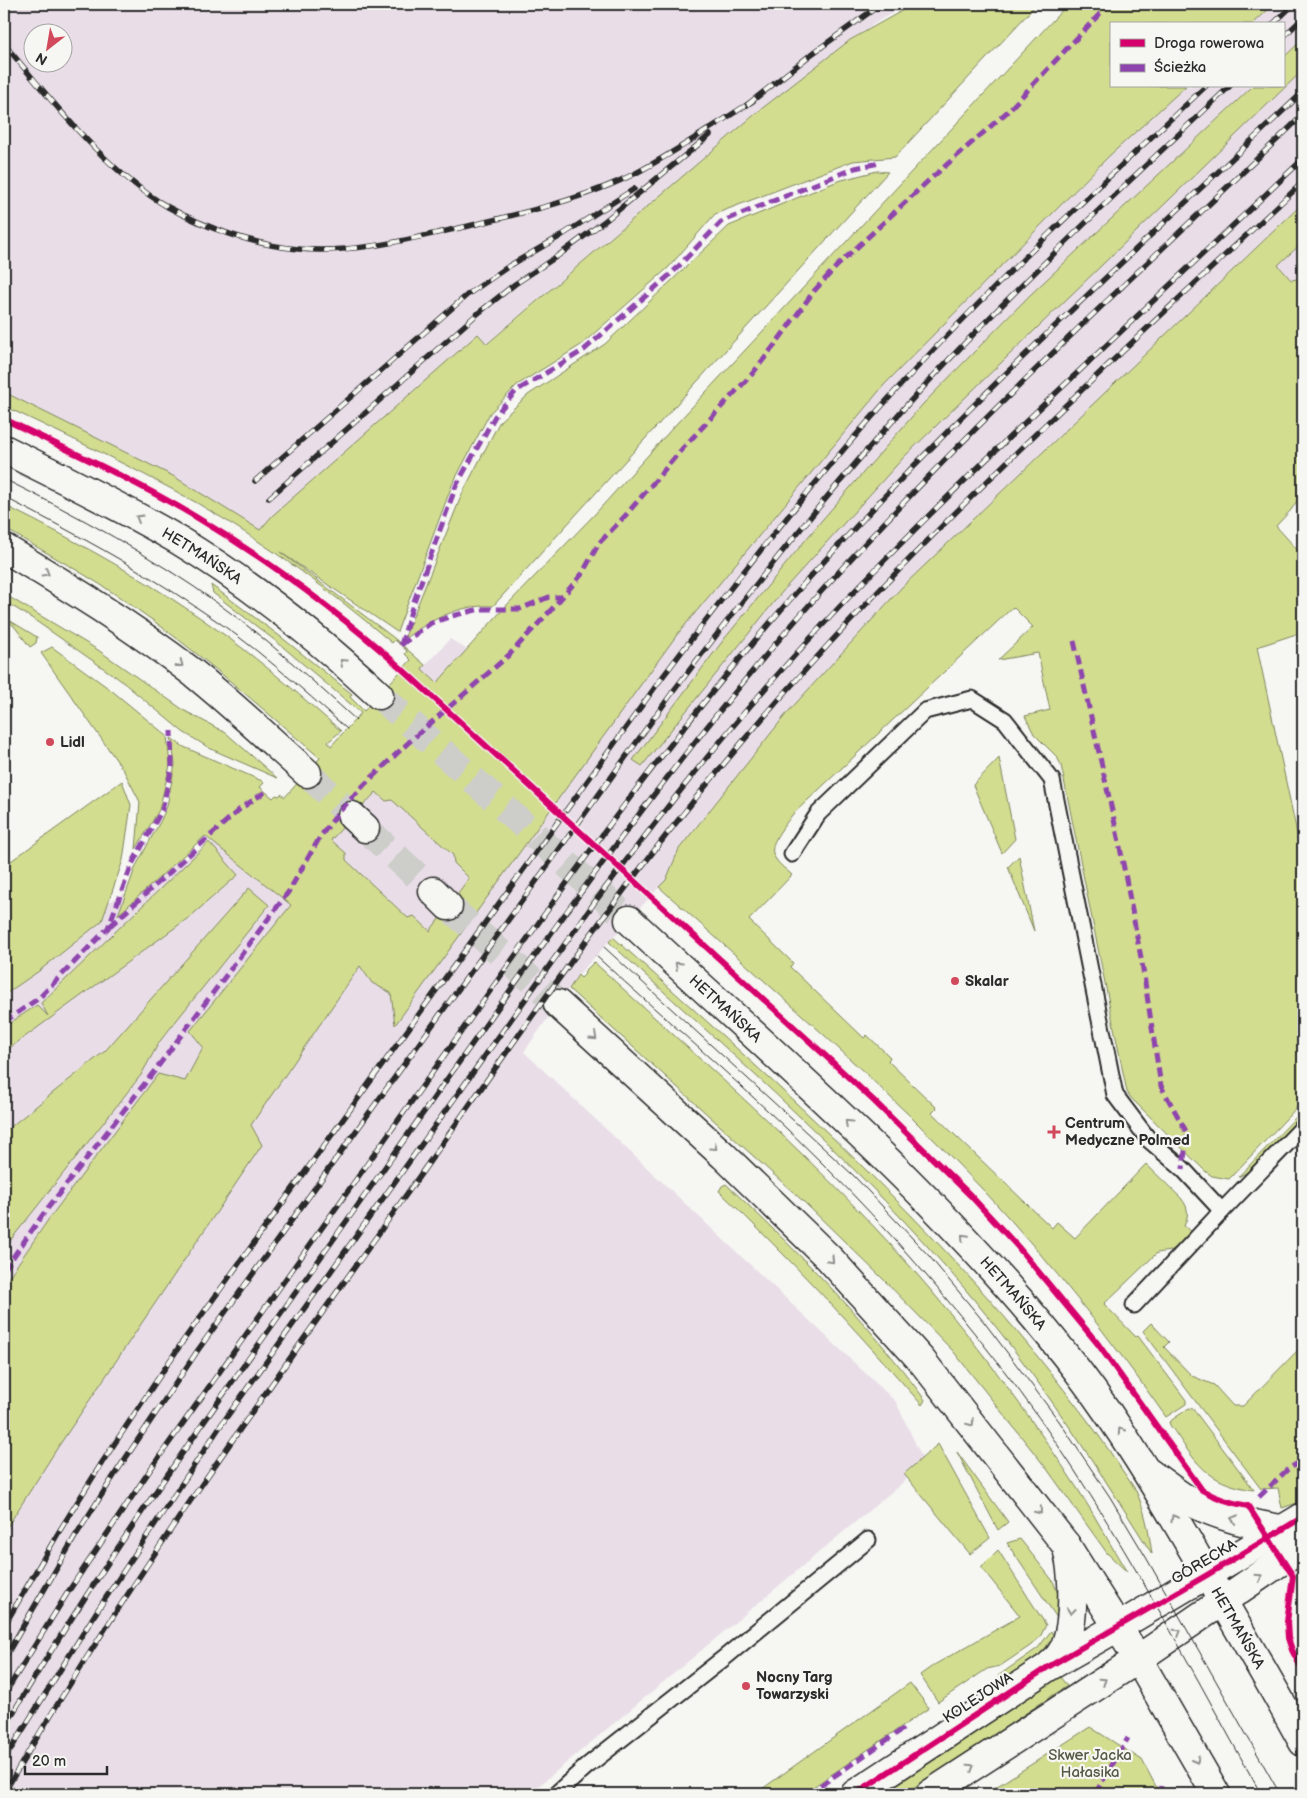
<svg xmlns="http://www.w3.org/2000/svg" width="1307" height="1798" viewBox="0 0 1307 1798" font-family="'Balsamiq Sans',sans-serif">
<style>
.built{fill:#e9dee8;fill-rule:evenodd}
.green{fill:#d2dd90;stroke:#7e845e;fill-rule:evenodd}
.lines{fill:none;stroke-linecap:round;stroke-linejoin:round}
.secondary-tunnel{stroke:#cdcdca;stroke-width:28;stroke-dasharray:28 14;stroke-linecap:butt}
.service-casing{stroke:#2b2b2b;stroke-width:19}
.minor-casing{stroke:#2b2b2b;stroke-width:31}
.tertiary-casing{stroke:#2b2b2b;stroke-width:31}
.secondary-casing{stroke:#2b2b2b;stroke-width:31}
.service{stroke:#f6f6f2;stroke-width:15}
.minor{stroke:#f6f6f2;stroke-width:28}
.tertiary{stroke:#f6f6f2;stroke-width:28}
.secondary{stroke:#f6f6f2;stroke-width:28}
.tram{stroke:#2b2b2b;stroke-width:1}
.rail-casing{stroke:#2b2b2b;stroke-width:5.5}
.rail{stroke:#f6f6f2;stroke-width:4;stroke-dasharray:11;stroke-linecap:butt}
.quiet{stroke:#8e44ad;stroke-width:5;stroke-dasharray:10 5;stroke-linecap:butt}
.cycleway-casing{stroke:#f6f6f2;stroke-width:9}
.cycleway{stroke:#d6006c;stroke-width:6}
.oneway{stroke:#90908e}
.poi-dot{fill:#d1495b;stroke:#f6f6f2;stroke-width:2}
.labels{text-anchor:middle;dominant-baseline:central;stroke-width:4.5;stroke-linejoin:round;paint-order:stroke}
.street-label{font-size:15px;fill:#2b2b2b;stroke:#f6f6f2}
.poi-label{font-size:15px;font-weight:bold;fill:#2b2b2b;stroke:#f6f6f2;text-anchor:start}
.park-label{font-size:15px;fill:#555844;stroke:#f6f6f2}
</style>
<rect width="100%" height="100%" fill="#f6f6f2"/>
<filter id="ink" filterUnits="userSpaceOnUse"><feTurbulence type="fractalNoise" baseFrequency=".02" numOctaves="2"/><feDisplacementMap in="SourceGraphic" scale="10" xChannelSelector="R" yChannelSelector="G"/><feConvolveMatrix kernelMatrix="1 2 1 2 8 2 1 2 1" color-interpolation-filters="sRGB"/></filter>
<g filter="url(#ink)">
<!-- built -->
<g class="built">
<path d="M4,4H910L882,19L850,40L760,110L486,344L264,540L171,483L4,401ZM32,32H62V62H32Z"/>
<path d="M1273,4H1303V39L1283,58V24H1252Z"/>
<path d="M1303,70V203L902,587L787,713L679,849L666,880L578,975L524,1052L896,1402L925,1464L529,1794H4V959L95,910L231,833L270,830L450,639L602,736L676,636L884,385L1108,157L1186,86H1253L1030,295L923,404L822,520L725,638L634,760L642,766L787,586L904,457L1142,224Z"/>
<path d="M1303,242V278L1292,280L1278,265Z"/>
</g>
<!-- green -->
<g class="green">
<path d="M914,4H1037L895,157L853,161L715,214L668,268L581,345L517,385L490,413L452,485L397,632L280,552L394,638L425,665L422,669L437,683L504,608L595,514L678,422L1068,4H1274L1253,24H1111V86H1186L1108,157L884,385L676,636L395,1025L391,993L372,983L360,966L251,1125L262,1145L58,1447L4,1532V1284L48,1220L158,1074L185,1081L203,1047L190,1031L291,905L205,836L118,915L136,866L161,820L167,806L175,764L171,738L184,747L262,781L264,783L260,787L273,798L276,795L279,796L281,794L285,797L320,758C258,705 198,651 131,605C90,576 46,553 4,528V505C81,543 156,585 226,636C266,665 303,698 341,731L328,742L331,746L361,713L277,642L213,593L211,585L281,637L352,694L350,697L364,711L411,660L405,654L407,651L395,640L392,643C331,591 266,543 197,503C135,468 69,437 4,406V392L173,476L260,530L272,516L478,334L487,344L760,110L850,40ZM376,792L386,801L392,800L453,855L454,863L469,878L430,931L414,916L408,918L346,860V853L331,840Z"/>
<path d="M1303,39V70L904,457L787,586L642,766L633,760L725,638L822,520L923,404L1030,295L1253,86H1283V58Z"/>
<path d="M877,171L888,172L493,606C459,604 431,620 404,639L462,494L500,421L528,395L605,344L729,226L838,181Z"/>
<path d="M1303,203V242L1278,265L1291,280L1303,278V492L1291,510L1276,526L1303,556V645L1296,634L1257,647L1303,861V1101L1229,1179L1212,1176L1205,1171L1131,1098L1127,1092L1061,765L1057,757L1034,734L1025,716L1050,710L1038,653L998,660L1033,627L1013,607L792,815C785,826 766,845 775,858C779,865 787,870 792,875L749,920L793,963L790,967L864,1038L867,1035L890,1057L888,1061L937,1108L932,1113L1052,1228L1057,1222L1075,1238L1146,1164L1181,1198C1189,1208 1189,1215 1184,1226L1192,1232L1175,1248L1170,1251L1157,1253L1104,1304L1136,1337L1138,1336L1186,1400V1404L1166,1417C1111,1339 1052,1264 987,1194C884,1085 771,987 659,887L666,880L679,849L787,713L902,587Z"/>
<path d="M4,594L98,650L185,711L226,733L277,778L211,749L183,732L119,679L33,619L4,601Z"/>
<path d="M4,617L37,637L36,643L30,647L14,626L4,619Z"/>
<path d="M52,647L111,690L167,736L170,765L159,810L136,849L140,802L124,771L41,653Z"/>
<path d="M999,758L1015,839L1002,853L973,785Z"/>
<path d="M122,781L131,805L123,860L102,921L39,971L4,995V866Z"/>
<path d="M209,842L238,875L191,916L4,1052V1027L37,1005L48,1016L41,1003Z"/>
<path d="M1019,856L1034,931L1008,867Z"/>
<path d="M249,888L269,905L160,1041L141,1075L13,1237L4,1250V1132L105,1051Z"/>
<path d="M613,937C735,1047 860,1156 970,1278C1014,1326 1055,1377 1094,1429C1108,1448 1121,1469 1135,1489C1145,1509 1149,1532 1152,1554C1089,1453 1024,1355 945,1266C842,1149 724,1047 609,942Z"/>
<path d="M594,962C708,1068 827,1168 928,1287C983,1351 1033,1420 1079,1491C1096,1517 1110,1545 1127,1572L1107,1553L1047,1469L953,1351L882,1278L804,1202L569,989L578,975L581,978L585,974L584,972Z"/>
<path d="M1298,1115L1300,1118L1250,1171L1238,1177Z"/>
<path d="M726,1184C797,1251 867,1320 925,1400L922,1405C857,1331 791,1259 719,1191L722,1186Z"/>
<path d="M1151,1323L1169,1342L1164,1347L1192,1376L1214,1385L1233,1406H1243L1303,1345V1501L1282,1508L1278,1488L1261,1489L1143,1331Z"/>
<path d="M1189,1408L1193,1409L1254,1490C1205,1483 1196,1462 1170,1425L1169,1422Z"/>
<path d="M938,1444L990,1538L970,1554L904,1474Z"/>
<path d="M957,1452L1008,1522L998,1530Z"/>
<path d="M1020,1539L1053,1581L1060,1599L1059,1621L1007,1543Z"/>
<path d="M998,1550L1046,1625L1040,1637L1030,1646L1000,1666L987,1669L938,1702L920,1675L934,1665L1020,1616L981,1567Z"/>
<path d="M1051,1631L1054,1636L1041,1654L1003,1679L998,1676L1038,1648Z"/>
<path d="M1060,1677L1067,1686L904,1794H883Z"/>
<path d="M910,1683L929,1708L803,1794H755Z"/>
<path d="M1090,1727L1142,1760L1160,1794H985Z"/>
</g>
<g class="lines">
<!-- secondary-tunnel -->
<g class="secondary-tunnel">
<path d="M379,695L629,920"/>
<path d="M307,773L352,816"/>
<path d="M365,828L433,891"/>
<path d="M448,906L558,1004"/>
</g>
<!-- service casing -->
<g class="service-casing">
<g id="service">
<path d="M792,854L818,814L925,711L972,699L1005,720L1052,780L1115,1095L1149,1140L1183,1169L1222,1211L1303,1127"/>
<path d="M1134,1305L1222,1211"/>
<path d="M556,1794L587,1766L724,1658L868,1540"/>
</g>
</g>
<!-- minor casing -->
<g class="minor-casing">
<g id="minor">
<path d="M1051,1664C1054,1661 1057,1659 1059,1656C1077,1634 1074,1570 1066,1545"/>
<path d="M855,1794L1048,1667L1118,1627"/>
<path d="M930,1794L1138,1659"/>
</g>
</g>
<!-- tertiary casing -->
<g class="tertiary-casing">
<g id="tertiary">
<path d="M1148,1472C1161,1481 1173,1491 1186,1499C1215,1516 1248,1524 1281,1529"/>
<path d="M1118,1627L1303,1517"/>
<path d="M1138,1659L1303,1546"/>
</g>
</g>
<!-- secondary casing -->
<g class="secondary-casing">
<g id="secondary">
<path id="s1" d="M4,449C62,478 122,507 178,540C251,584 317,637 379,695"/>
<path d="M4,548C69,587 132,626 192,672C232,704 269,739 307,773"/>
<path d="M352,816L365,828"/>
<path d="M433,891L448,906"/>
<path id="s2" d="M629,920C784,1064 947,1202 1077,1370C1126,1434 1166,1504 1207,1574C1239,1630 1272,1685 1303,1742"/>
<path d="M558,1004L724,1156L830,1259L922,1361L1066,1545L1138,1659L1216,1794"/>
</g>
</g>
<!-- service -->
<use href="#service" class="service"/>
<!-- minor -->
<use href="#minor" class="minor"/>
<!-- tertiary -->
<use href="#tertiary" class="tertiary"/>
<!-- secondary -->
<use href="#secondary" class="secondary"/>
<!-- tram -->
<g class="tram">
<path d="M4,479C79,516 152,556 220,605C268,640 312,680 356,720"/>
<path d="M4,497C71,531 137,567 199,609C252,643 300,687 347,729"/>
<path d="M604,947L854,1176L929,1256L984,1322L1059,1421L1110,1497L1147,1559L1280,1794"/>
<path d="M596,956C672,1025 751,1092 824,1165C888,1229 947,1297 1002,1368C1103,1498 1181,1651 1261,1794"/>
</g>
<!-- rail casing -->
<g class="rail-casing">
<g id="rail">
<path d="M1273,24L1294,4"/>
<path d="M1283,37L1303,18"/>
<path d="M4,44C51,99 104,170 168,207C206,228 254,245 298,249C354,254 410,239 464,227C519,214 585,199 636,173C676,152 714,125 753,101"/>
<path d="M747,105L809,56L881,4"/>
<path d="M255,481L467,295L509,266L559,237L634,189"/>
<path d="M269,498L476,315L515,284L559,255L606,220L710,135"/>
<path d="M4,1626L60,1530L103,1461L183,1341L661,679C726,593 792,508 864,426C970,305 1088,196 1206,86"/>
<path d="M4,1659L76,1535L117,1471L198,1350L672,693C758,580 845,470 942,367C1034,270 1132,178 1230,86"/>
<path d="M4,1695L68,1592L152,1467L566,884C643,778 723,674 810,577C964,405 1136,250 1303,92"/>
<path d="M4,1728C119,1534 254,1352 385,1167C526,968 664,766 827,585C976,419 1142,269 1303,115"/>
<path d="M4,1760L97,1611L221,1425L597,899C653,825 709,752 771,682C866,574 970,474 1075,375C1151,303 1227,231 1303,159"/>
<path d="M4,1793C125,1585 267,1391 406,1195C472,1102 537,1007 606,914C672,825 743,738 818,656C970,489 1139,337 1303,182"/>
</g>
</g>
<!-- rail -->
<use href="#rail" class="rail"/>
<!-- quiet -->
<g class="quiet">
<path d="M1074,641L1119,842L1142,963L1161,1086L1187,1133L1183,1169"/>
<path d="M401,645L413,604L456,486L495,416L516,391L584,350L673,272L721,222L855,168L880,163"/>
<path d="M401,645L431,623L452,616L480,609H520L549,597H562"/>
<path d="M110,926L240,809L265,792"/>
<path d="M4,1022L39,998L108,928L132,864L162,810L172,767L171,731"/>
<path d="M4,1270L44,1213L156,1069L289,891L320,837L338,813L365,784L409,742L509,655L551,610L582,574L599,543L625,516L682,449L753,373L777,342L814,291L837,266L928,181L1007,112L1109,4"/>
<path d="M1259,1497L1288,1469L1303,1460"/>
<path d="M808,1794L903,1729"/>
<path d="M1095,1794L1128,1738"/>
<path d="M1160,1794L1161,1786"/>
</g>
<!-- cycleway casing -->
<g class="cycleway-casing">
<g id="cycleway">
<path d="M4,419C68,450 134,480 196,517C270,561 338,612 402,669L817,1048L874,1101L970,1195L1018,1247L1098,1344L1202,1490C1217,1499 1231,1503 1248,1506L1293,1576L1287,1622L1288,1638L1292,1650L1303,1671"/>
<path d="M855,1794L1048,1667L1207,1575L1303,1517"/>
</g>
</g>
<!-- cycleway -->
<use href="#cycleway" class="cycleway"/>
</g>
<!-- one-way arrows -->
<defs><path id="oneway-chevron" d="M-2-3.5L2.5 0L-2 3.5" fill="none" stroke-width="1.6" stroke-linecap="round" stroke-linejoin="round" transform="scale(1.25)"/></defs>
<g class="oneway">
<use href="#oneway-chevron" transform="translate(139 518) rotate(-150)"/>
<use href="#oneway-chevron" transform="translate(46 573) rotate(31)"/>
<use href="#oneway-chevron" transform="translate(343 662) rotate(-138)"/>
<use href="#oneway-chevron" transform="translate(180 664) rotate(37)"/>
<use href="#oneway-chevron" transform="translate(678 965) rotate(-137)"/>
<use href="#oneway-chevron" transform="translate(594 1037) rotate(43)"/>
<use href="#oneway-chevron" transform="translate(848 1123) rotate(-137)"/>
<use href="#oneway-chevron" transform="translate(714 1147) rotate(42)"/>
<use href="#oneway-chevron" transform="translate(964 1237) rotate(-133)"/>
<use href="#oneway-chevron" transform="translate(831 1260) rotate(46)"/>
<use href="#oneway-chevron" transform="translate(971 1423) rotate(52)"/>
<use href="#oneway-chevron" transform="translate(1121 1431) rotate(-124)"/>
<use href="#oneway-chevron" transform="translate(1039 1511) rotate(52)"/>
<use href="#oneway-chevron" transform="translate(1174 1518) rotate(-120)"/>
<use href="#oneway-chevron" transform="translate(1234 1519) rotate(-163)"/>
<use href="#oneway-chevron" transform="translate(1259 1577) rotate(-34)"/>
<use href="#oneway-chevron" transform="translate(1071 1611) rotate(96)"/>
<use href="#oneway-chevron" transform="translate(1178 1632) rotate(-33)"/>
<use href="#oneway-chevron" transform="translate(1103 1681) rotate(-33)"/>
<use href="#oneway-chevron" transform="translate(1196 1760) rotate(60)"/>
<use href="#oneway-chevron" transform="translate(971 1767) rotate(-33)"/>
</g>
</g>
<!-- markers -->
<g class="poi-dot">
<circle cx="50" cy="742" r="5"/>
<circle cx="955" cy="981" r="5"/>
<path d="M1051.5 1124.5h5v5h5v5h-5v5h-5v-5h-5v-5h5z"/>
<circle cx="746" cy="1686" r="5"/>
</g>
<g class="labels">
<!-- street labels -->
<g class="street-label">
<text stroke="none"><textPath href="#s1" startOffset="225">HETMAŃSKA</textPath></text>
<text stroke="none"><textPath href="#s2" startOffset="131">HETMAŃSKA</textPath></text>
<text stroke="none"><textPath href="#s2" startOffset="536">HETMAŃSKA</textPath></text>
<text transform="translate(1204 1562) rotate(-31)">GÓRECKA</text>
<text stroke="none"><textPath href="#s2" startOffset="940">HETMAŃSKA</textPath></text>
<text transform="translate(978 1698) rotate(-33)">KOLEJOWA</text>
</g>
<!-- poi labels -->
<g class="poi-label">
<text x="60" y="742">Lidl</text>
<text x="965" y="981">Skalar</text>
<text x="1065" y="1123">Centrum<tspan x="1065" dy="17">Medyczne Polmed</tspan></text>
<text x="756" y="1677">Nocny Targ<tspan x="756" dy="17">Towarzyski</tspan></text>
</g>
<!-- park labels -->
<g class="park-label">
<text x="1090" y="1755">Skwer Jacka<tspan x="1090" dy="17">Hałasika</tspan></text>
</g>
</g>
<!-- margin -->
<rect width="1307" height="1798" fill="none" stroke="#f6f6f2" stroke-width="20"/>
<rect x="10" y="10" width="1287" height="1778" fill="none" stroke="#2b2b2b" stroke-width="2" filter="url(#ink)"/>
<!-- legend -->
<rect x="1110" y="22" width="175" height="65" fill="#f6f6f2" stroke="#a5a5a2"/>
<rect x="1120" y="39" width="25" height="8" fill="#d6006c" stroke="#a5a5a2"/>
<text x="1154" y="48" font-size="15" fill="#2b2b2b">Droga rowerowa</text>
<rect x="1120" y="64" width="25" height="8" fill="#8e44ad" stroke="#a5a5a2"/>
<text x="1154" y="72" font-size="15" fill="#2b2b2b">Ścieżka</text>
<!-- north arrow -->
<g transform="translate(48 48) rotate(211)"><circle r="24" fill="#f6f6f2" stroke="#a5a5a2"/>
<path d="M0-4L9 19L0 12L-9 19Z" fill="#d1495b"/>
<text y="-8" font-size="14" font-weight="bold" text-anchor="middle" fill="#2b2b2b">N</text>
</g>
<!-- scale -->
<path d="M25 1766v8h82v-8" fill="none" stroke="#2b2b2b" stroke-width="2.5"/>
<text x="32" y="1766" font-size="15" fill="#2b2b2b" stroke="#f6f6f2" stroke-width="4" paint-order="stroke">20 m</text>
</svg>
